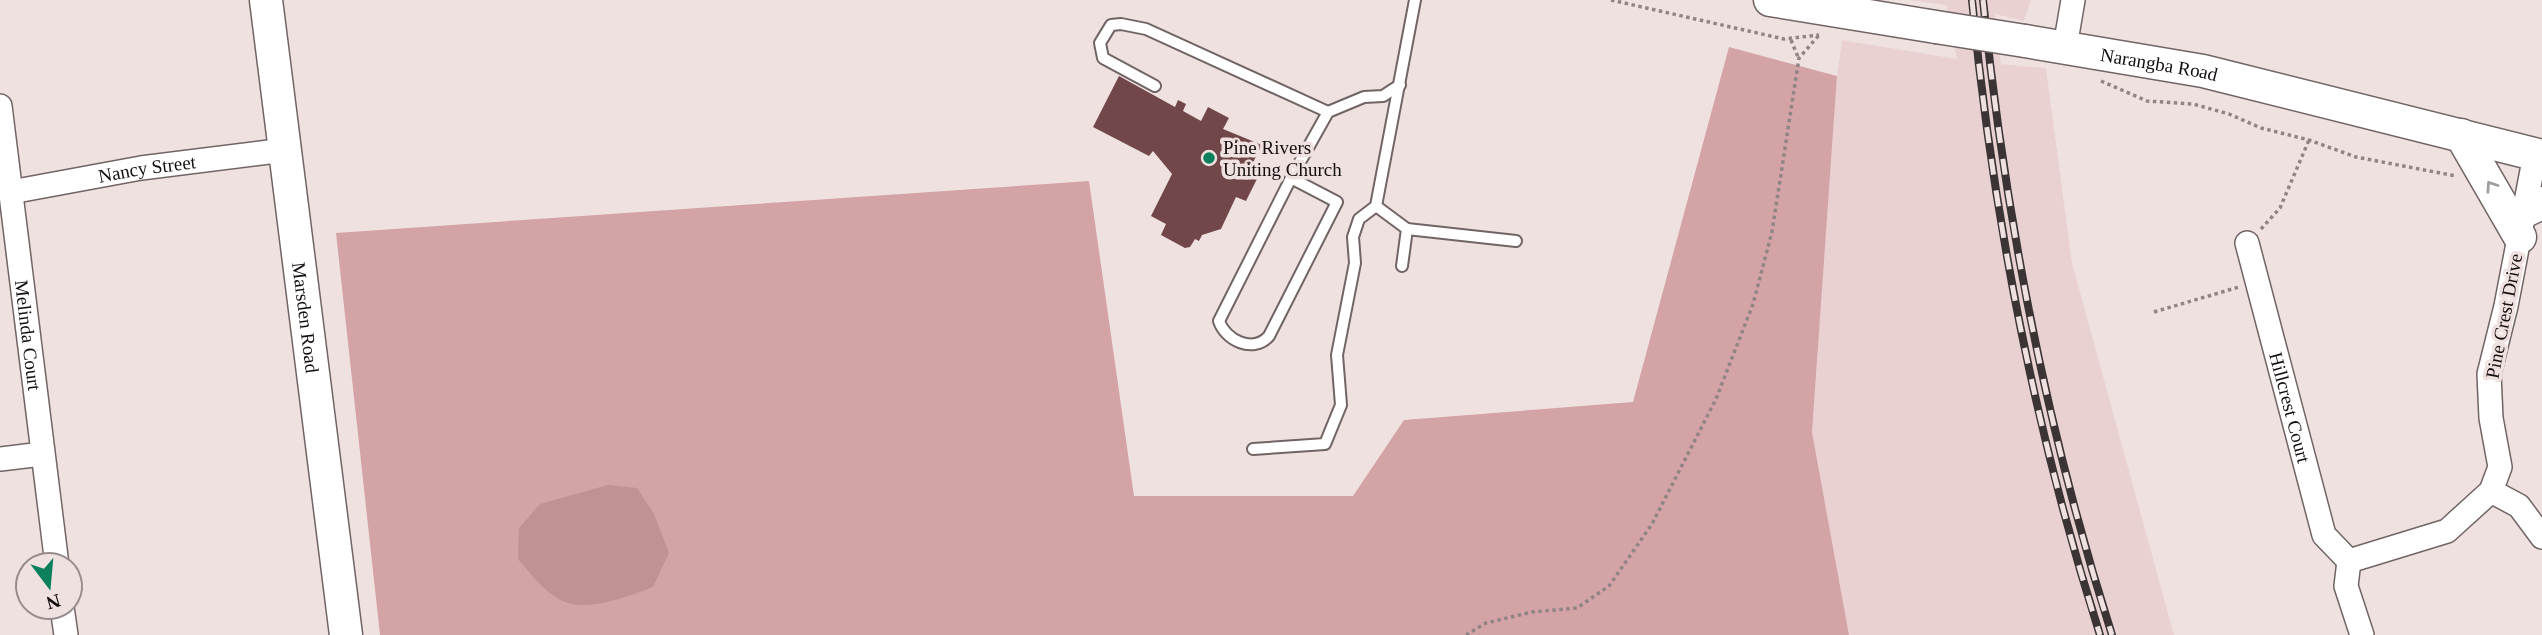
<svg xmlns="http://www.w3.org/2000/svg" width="2542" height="635" viewBox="0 0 2542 635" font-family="'Times New Roman',serif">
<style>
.built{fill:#e9d1d2}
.forest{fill:#d4a3a5}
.water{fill:#c19193}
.building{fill:#714749}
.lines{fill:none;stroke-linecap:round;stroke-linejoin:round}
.lane-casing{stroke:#716464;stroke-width:14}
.street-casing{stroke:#716464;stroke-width:26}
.secondary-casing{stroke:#716464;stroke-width:35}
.path{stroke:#908585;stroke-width:3.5;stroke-dasharray:3.5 3.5;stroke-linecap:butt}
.lane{stroke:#fff;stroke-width:10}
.street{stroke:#fff;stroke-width:23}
.secondary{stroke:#fff;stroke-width:32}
.rail-casing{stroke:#3b3434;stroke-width:8}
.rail{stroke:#f0e1e1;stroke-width:5;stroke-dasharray:16;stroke-linecap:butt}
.secondary-bridge-casing{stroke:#716464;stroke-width:35;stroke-linecap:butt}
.secondary-bridge{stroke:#fff;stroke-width:32}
.oneway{stroke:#a19f9f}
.poi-dot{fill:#0c805d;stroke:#f0e1e1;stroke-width:2.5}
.labels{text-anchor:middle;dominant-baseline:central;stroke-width:7;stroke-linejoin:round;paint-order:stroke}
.street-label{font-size:19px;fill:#140f0f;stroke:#f0e1e1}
.poi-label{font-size:19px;fill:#140f0f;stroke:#f0e1e1;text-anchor:start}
</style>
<rect width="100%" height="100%" fill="#f0e1e1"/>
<!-- built -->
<path class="built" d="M1910,0H2031L2024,21L1995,14L2001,64L2046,68L2072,263L2174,635H1849L1812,432L1837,76L1842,40L1957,59L1946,5Z"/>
<!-- forest -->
<path class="forest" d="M1729,47L1837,76L1812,432L1849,635H380L336,233L1089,181L1134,496H1353L1404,420L1633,402Z"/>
<!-- water -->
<path class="water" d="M608,485L637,488L654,514L669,553L653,587C632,595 590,611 568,603C548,597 531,574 518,559L519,528L540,504Z"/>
<!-- building -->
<path class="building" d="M1119,76L1175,107L1178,100L1186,104L1183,111L1201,121L1208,107L1229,118L1223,129L1262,145L1247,174L1257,179L1246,201L1236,197L1221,229L1202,235L1199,241L1195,239L1190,247L1185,248L1161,235L1166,224L1151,216L1172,174L1153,151L1149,156L1093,127Z"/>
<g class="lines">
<!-- lane casing -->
<g class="lane-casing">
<g id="lane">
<path d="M1155,86L1103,58L1100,43L1111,25L1121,24L1146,29L1328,112"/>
<path d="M1291,178L1219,321C1225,340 1253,354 1269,336L1337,202L1291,178L1328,112L1364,97L1383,96L1400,85"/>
<path d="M1376,206L1407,229L1402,266"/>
<path d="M1407,229L1516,241"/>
<path d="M1253,449L1325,444L1341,405L1337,355L1355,263L1353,237L1359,219L1376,206L1415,0"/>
</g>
</g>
<!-- street casing -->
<g class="street-casing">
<g id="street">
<path d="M2065,47L2073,0"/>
<path id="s1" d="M0,106L57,565"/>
<path d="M2535,155L2506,306L2489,374L2491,418L2500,467L2491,491L2519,506L2542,537"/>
<path id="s2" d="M11,192L141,168L285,150"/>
<path id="s3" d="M2247,243L2324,535L2349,561"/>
<path d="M0,459L42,454"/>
<path d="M2349,561L2447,531L2491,491"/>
<path d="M2349,561L2346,586L2362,635"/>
<path d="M62,607L66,635"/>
</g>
</g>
<!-- secondary casing -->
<g class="secondary-casing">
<g id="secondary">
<path id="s4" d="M266,0L346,635"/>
<path d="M1770,0L1936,27"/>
<path id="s5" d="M2025,41L2203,71L2542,156"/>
<path d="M2461,135L2520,237"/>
<path d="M2525,211L2542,203"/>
</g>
</g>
<!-- path -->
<g class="path">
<path d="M1611,0L1784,39L1819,35"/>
<path d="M1791,40L1798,57"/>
<path d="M2101,81L2147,101L2193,104L2229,114L2261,128L2309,140L2356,157L2456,176"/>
<path d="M2261,229L2280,208L2309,140"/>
<path d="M2154,312L2239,287"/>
<path d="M1466,635L1486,623L1532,612L1577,608L1609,586L1652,524L1716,399L1753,304L1772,232L1799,58L1820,34"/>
</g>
<!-- lane -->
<use href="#lane" class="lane"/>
<!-- street -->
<use href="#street" class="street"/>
<!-- secondary -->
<use href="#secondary" class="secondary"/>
<!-- rail casing -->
<g class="rail-casing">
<g id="rail">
<path d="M1972,0C1993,216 2034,428 2100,635"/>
<path d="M1983,0C2005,216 2046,428 2112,635"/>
</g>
</g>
<!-- rail -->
<use href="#rail" class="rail"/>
<!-- secondary-bridge casing -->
<g class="secondary-bridge-casing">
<path id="secondary-bridge" d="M1936,27L2025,41"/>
</g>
<!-- secondary-bridge -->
<use href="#secondary-bridge" class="secondary-bridge"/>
</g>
<!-- one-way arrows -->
<defs><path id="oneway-chevron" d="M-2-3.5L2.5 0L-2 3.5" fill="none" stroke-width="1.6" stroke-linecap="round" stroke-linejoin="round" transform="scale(1.75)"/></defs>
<use class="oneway" href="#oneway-chevron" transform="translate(2491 186) rotate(-124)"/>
<!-- markers -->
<circle class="poi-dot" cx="1209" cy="158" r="7"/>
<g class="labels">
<!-- street labels -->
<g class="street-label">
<text stroke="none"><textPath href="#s5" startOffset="136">Narangba Road</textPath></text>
<text stroke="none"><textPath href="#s2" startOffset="138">Nancy Street</textPath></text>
<text transform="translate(2504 316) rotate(-79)">Pine Crest Drive</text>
<text stroke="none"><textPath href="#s4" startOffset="320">Marsden Road</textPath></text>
<text stroke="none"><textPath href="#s1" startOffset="231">Melinda Court</textPath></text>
<text stroke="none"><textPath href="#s3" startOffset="170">Hillcrest Court</textPath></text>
</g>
<!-- poi labels -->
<g class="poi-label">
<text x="1223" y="147">Pine Rivers<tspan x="1223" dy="22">Uniting Church</tspan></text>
</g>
</g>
<!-- north arrow -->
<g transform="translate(49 586) rotate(164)"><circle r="33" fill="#f0e1e1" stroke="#988d8d" stroke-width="2"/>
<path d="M0-5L12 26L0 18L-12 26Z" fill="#0c805d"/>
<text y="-10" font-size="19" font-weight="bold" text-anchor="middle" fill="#140f0f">N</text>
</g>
</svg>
